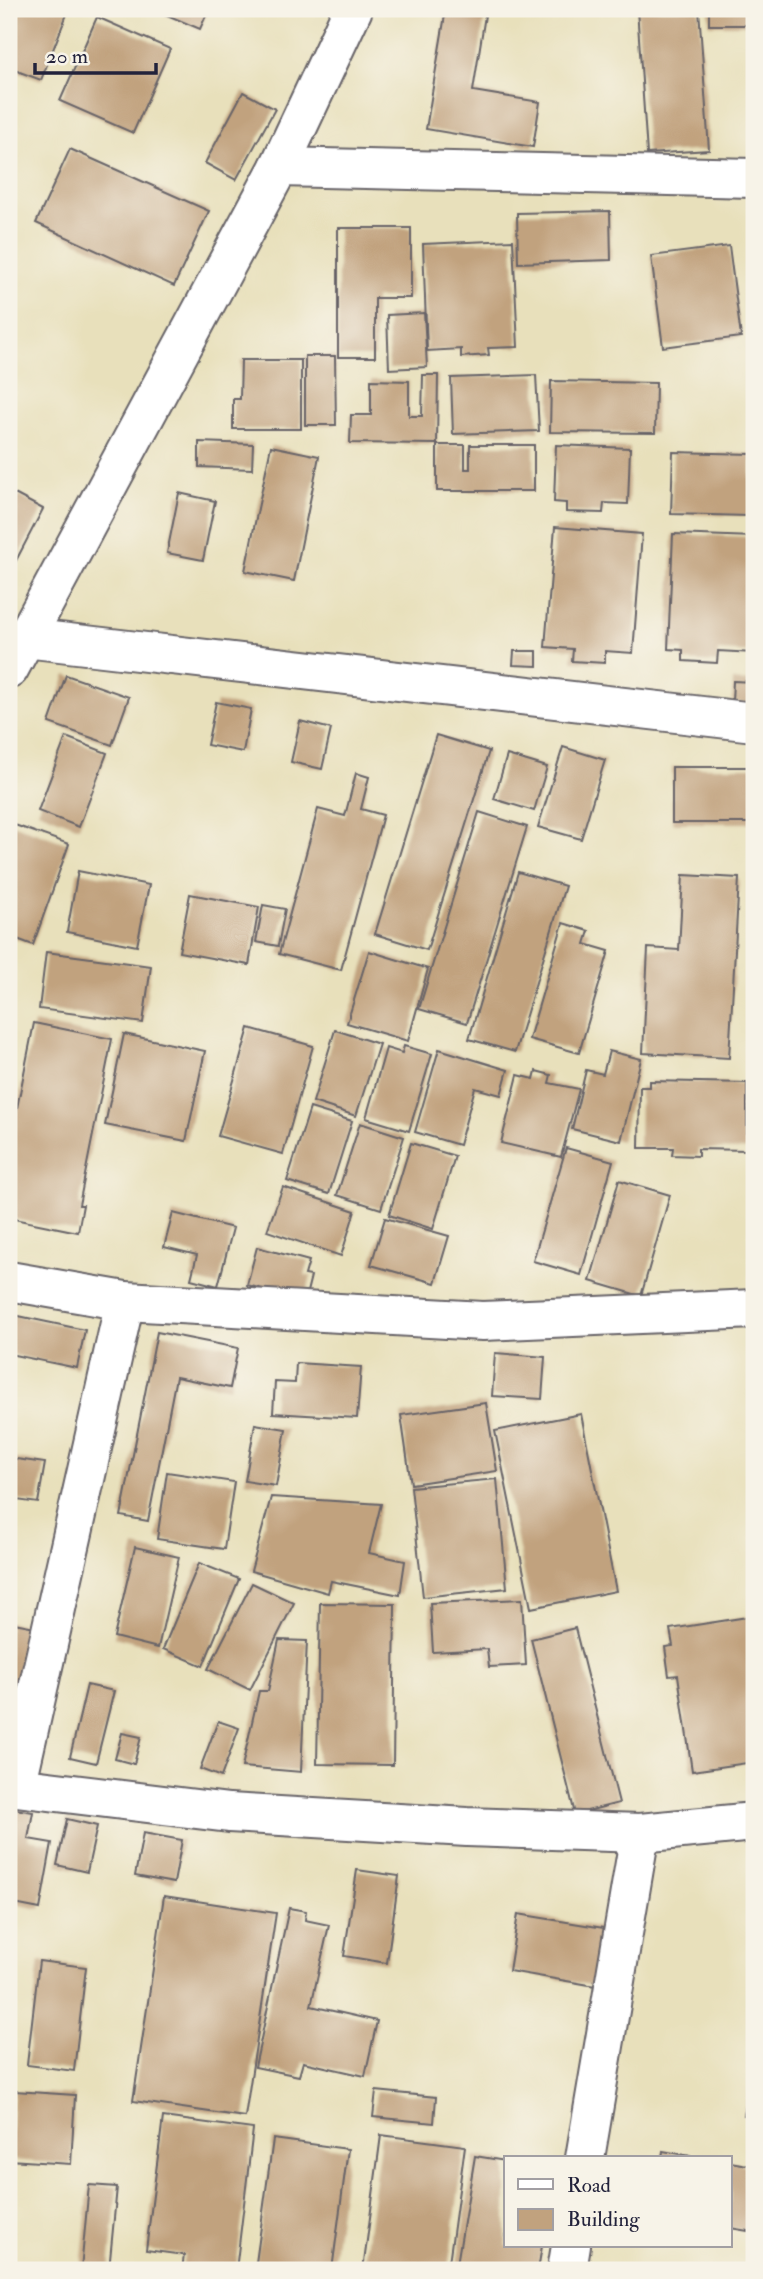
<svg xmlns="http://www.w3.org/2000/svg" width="763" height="2279" viewBox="0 0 763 2279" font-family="'IM FELL Double Pica',serif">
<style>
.building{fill:#c1a27e}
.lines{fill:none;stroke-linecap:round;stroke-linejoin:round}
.minor-casing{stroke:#676468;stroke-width:42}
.minor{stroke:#fff;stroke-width:38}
</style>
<rect width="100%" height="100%" fill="#f7f3e8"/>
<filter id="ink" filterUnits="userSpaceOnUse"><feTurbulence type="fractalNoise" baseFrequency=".0143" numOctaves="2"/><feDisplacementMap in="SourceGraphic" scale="14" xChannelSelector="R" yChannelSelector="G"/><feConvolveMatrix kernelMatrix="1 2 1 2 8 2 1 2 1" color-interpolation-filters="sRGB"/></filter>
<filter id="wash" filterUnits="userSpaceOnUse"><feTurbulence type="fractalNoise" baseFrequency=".00686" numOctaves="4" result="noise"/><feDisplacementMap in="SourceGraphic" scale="28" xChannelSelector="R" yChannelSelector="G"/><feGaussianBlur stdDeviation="1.57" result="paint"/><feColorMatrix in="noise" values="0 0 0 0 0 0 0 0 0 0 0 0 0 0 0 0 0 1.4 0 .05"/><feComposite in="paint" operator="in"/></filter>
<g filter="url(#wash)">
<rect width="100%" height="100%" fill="#e8e0bb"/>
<g id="blocks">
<!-- building -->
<g class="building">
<path d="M9,9H69L41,80L9,68Z"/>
<path d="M153,9H209L200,29Z"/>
<path d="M446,9H486L473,91L540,102L533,147L426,129Z"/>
<path d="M637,9H699L709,150L647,154Z"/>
<rect x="709" y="9" width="45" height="16"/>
<path d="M97,17L170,49L133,133L60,101Z"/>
<path d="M243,92L275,109L236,180L205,163Z"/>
<path d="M70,149L209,211L174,286L36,223Z"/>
<path d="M610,211L611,260L518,263L517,213Z"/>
<path d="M338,228H411V298H375V357H338Z"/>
<path d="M513,240L518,347L488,348L489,355L461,357V349L427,351L423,244Z"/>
<path d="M729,246L741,337L663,347L651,256Z"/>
<path d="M424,313L427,367L389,369L387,315Z"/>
<path d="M305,356H335L336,425H305Z"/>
<path d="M241,360H301V429H233V399H240Z"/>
<path d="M423,375H438L437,444L350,443L351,415H371V380L409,381V416H422Z"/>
<path d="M536,375L539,431L453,434L451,378Z"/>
<path d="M551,381L656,383L655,433L550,432Z"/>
<path d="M199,442L253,444L252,469L199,467Z"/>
<path d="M437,445H465V469H470V445H534V491H437Z"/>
<path d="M556,445L630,448L628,504L604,503L603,513L566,512V503L554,502Z"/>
<path d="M271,446L319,456L294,581L245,571Z"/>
<path d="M673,452L752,454L750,516L671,514Z"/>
<path d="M9,491L43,509L9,574Z"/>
<path d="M179,493L215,501L203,560L167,553Z"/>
<path d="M555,527L642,534L633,653L605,651V663L572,661L573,649L545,647Z"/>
<path d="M673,534L754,537V653L718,651L717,663L683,661V650L668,649Z"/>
<path d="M514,651H537V666L513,665Z"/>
<path d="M66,675L129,697L112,745L49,723Z"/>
<path d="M733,681L754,682V704L732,702Z"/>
<path d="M216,702L251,709L243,752L207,745Z"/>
<path d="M300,721L331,729L322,769L291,762Z"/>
<path d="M436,735L489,751L427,950L375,934Z"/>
<path d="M66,737L107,753L79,827L38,811Z"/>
<path d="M563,747L605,760L581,839L538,827Z"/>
<path d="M507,755L547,767L534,811L494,799Z"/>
<rect x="672" y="767" width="81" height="56"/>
<path d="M356,773L369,777L361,809L383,815L341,970L279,954L318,809L345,816Z"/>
<path d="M479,812L527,827L467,1023L419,1009Z"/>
<path d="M9,823L69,844L33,945L9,936Z"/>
<path d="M78,871L149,885L137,946L67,932Z"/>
<path d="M518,872L565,886L515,1052L469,1039Z"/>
<path d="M683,875L739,878L729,1058L643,1053L648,948L679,950Z"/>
<path d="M190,894L259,907L249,965L179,952Z"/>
<path d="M263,905L285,909L278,946L256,942Z"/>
<path d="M563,923L589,931L585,944L609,951L579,1053L529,1039Z"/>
<path d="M369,951L428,969L408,1041L347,1023Z"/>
<path d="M46,952L151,966L143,1023L39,1009Z"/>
<path d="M34,1023L112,1039L79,1205H83L78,1232L9,1218V1148Z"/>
<path d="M249,1028L313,1046L283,1154L218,1136Z"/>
<path d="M335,1030L379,1044L356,1116L313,1102Z"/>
<path d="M124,1034L205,1051L186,1141L105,1125Z"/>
<path d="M404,1046L432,1054L409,1131L366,1118L386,1048L402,1053Z"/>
<path d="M439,1049L508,1070L501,1095L475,1088L459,1145L415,1132Z"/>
<path d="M609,1051L641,1059L621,1141L572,1129L586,1070L603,1074Z"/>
<path d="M536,1071L551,1075L549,1083L579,1089L561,1157L501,1143L518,1075L534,1079Z"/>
<path d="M650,1081L747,1083V1150L698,1149V1156L672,1155L673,1148H639L640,1087H650Z"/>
<path d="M310,1108L352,1121L329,1194L287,1181Z"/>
<path d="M360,1123L404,1137L381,1209L337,1195Z"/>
<path d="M411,1143L455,1156L433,1229L389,1215Z"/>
<path d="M566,1148L613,1161L581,1275L533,1261Z"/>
<path d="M619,1180L670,1195L641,1296L590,1281Z"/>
<path d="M283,1187L355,1211L341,1256L267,1231Z"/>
<path d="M173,1213L233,1228L218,1286L191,1279L197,1255L164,1247Z"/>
<path d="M385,1218L449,1236L435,1283L371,1265Z"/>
<path d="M257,1247L309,1261L305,1275L311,1276L305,1300L247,1285Z"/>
<path d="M9,1314L85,1330L77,1368L9,1354Z"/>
<path d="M157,1332L238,1348L230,1388L176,1377L148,1521L121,1516Z"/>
<path d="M495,1353L545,1357L542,1399L492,1396Z"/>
<path d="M296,1363L361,1367L357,1418L273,1413L275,1382L295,1383Z"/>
<path d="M486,1403L497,1471L411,1484L401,1415Z"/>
<path d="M581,1414L616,1591L531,1608L495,1431Z"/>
<path d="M255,1424L286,1429L276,1486L245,1481Z"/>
<path d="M9,1458L45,1463L38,1503L9,1499Z"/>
<path d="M167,1472L234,1482L224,1549L157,1539Z"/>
<path d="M497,1479L507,1588L423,1597L411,1487Z"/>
<path d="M271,1497L381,1504L369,1553L405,1561L400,1595L331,1581L328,1593L251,1571Z"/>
<path d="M135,1547L179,1557L158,1648L114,1637Z"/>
<path d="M199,1563L239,1579L203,1666L163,1649Z"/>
<path d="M252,1583L294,1603L250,1690L208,1669Z"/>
<path d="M522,1599L526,1665L489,1667L487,1649L433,1652L430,1603Z"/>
<path d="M320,1603L395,1604L393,1765L317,1764Z"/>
<path d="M754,1616V1762L692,1771L678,1675L669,1676L665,1647L673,1646L670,1629Z"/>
<path d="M9,1622L35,1627L23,1699L9,1696Z"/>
<path d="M575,1628L619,1803L575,1814L531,1639Z"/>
<path d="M279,1640L307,1641L301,1772L242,1767L259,1691H268Z"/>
<path d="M87,1685L114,1691L96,1763L70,1757Z"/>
<path d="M218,1721L239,1728L221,1777L200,1769Z"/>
<path d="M122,1733L141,1737L134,1764L115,1759Z"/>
<path d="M9,1808L33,1812L28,1839L52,1843L40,1909L9,1903Z"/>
<path d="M67,1819L97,1826L87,1872L57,1865Z"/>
<path d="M143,1833L182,1840L174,1883L135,1876Z"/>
<path d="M357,1870L399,1876L387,1963L344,1956Z"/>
<path d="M164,1896L276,1913L245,2117L133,2101Z"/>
<path d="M289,1908L306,1911L305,1920L329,1925L311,2006L377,2021L365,2076L303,2062L299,2076L255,2067Z"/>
<path d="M518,1914L610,1929L601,1987L509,1971Z"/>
<path d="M39,1961L86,1967L74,2071L27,2065Z"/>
<path d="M753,2076H754V2118L744,2115Z"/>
<path d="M14,2091L75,2095L71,2164L9,2160Z"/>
<path d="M376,2091L436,2097L434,2123L373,2117Z"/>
<path d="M163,2117L253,2129L236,2270H182L184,2255L146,2250Z"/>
<path d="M381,2135L465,2146L448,2270H363Z"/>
<path d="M273,2139L348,2149L332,2270H255Z"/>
<path d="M663,2151L697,2157V2158H662Z"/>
<path d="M475,2156L506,2161V2246H542L538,2270H456Z"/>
<path d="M730,2162L754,2166V2232L730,2228Z"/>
<path d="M89,2185L117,2187L109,2270H81Z"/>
</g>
</g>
</g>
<g filter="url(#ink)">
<use href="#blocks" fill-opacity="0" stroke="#676468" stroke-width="2"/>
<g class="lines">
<!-- minor casing -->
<g class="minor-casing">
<g id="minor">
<path d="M279,167L754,178"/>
<path d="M25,638L754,722"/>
<path d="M9,669L279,167L353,9"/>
<path d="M9,1281L125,1301L483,1321L754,1309"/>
<path d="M9,1786L16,1787L125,1301"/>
<path d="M16,1787L229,1813L467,1827L640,1833L754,1822"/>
<path d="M585,2158L640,1833"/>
<path d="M567,2270L571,2246"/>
</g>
</g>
<!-- minor -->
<use href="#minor" class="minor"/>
</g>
</g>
<!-- margin -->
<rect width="763" height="2279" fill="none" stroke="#f7f3e8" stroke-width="35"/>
<!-- legend -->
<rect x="504" y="2156" width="228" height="91" fill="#f7f3e8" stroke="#a29fa3" stroke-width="2"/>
<rect x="518" y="2179" width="35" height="10" fill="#ffffff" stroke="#a29fa3" stroke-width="2"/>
<text x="567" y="2192" font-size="21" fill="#22223b">Road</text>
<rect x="518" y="2209" width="35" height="21" fill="#c1a27e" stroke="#a29fa3" stroke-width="2"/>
<text x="567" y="2226" font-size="21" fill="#22223b">Building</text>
<!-- scale -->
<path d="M35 63v10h121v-10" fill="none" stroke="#22223b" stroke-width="3.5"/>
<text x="46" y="63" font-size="21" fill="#22223b" stroke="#f7f3e8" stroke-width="5" paint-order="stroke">20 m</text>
</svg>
